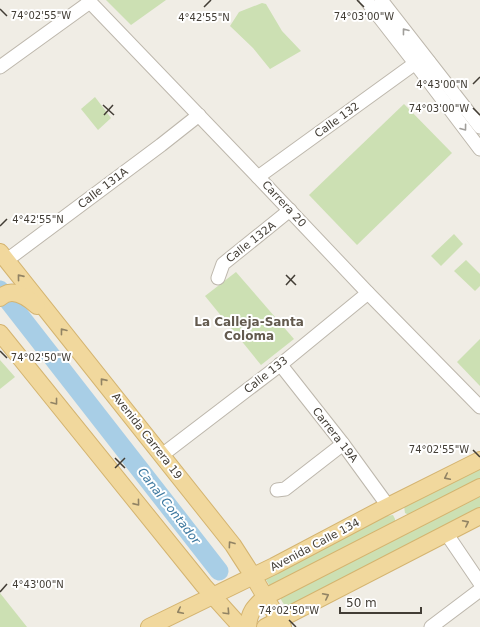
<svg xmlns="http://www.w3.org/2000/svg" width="480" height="627" viewBox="0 0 480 627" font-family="'DejaVu Sans',sans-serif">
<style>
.green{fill:#cce0b3}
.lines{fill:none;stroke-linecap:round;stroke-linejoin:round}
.river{stroke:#a8cee6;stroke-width:19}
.minor-casing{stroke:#bdb7ac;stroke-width:15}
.major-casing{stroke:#d4b470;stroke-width:18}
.minor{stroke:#fff;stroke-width:13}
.major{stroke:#f1d89d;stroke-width:16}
.oneway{stroke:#a09e9a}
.oneway2{stroke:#918364}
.ticks{fill:none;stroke:#423d35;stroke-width:1.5}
.labels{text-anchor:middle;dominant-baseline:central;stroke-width:4;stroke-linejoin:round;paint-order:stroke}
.street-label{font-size:11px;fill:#423d35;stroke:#fff}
.neighbourhood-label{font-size:12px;font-weight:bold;fill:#635a4e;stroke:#fff}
.water-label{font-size:12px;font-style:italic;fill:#3d789f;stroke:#fff}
.ticks-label{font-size:10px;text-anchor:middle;fill:#423d35;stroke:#fff;stroke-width:4;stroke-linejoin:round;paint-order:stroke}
</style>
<rect width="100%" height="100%" fill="#f0ede5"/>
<!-- green -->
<g class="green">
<path d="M106,0H166L131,25Z"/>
<path d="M262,3L266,4L282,31L301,51L270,69L253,48L230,26L239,12Z"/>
<path d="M95,97L111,118L98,130L81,109Z"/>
<path d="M404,104L452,153L357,245L309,195Z"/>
<path d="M454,234L463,244L441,266L431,256Z"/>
<path d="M466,260L480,274V286L475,291L454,271Z"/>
<path d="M236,272L294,339L261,365L205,296Z"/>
<path d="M480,339V386L457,362Z"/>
<path d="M0,360L15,377L0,389Z"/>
<path d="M480,467V482L411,516L405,513L404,506Z"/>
<path d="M480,496V512L288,611L280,598Z"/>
<path d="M393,515L395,519V524L271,588L265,578L386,516Z"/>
<path d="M0,593L27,627H0Z"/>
</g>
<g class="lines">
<!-- river -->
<path class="river" d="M0,290L219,571"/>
<!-- minor casing -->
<g class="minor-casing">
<g id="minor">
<path d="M88,0L258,177L368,293L480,407"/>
<path d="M366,0L418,67L480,149"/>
<path d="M381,0L480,127"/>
<path d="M0,67L90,2"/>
<path d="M258,177L410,67L415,63L429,62"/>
<path d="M7,260L161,145L199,115"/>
<path d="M218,278L223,264L290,210"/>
<path d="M280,364L343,444L383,499L387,506"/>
<path d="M162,455L285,361L368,293"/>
<path d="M277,490L285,489L343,444"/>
<path d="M446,533L480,583"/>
<path d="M431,627L480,590"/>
</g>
</g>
<!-- major casing -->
<g class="major-casing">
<g id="major">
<path d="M0,252L233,545L253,576L283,627"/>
<path d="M0,298C12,286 27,297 37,306"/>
<path d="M0,333L204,586L241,627"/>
<path d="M149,627L274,566L382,509L480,460"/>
<path d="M248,627C249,612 254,607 265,597L480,487"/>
<path d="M265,627L480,516"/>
</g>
</g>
<!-- minor -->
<use href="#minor" class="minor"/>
<!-- major -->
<use href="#major" class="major"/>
</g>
<!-- one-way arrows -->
<defs><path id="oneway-chevron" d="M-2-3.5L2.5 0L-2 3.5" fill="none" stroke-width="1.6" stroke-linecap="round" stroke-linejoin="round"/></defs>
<g class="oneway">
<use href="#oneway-chevron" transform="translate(405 31) rotate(-128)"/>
<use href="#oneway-chevron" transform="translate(464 128) rotate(53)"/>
</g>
<g class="oneway2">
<use href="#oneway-chevron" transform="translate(20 277) rotate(-129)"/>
<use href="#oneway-chevron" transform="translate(63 331) rotate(-128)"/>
<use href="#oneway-chevron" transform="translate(103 381) rotate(-129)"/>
<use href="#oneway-chevron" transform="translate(55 402) rotate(52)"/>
<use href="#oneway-chevron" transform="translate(447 477) rotate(154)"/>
<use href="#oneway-chevron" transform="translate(137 503) rotate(51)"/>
<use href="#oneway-chevron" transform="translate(466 523) rotate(-27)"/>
<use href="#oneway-chevron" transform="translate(231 544) rotate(-126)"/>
<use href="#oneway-chevron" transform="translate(326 596) rotate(-27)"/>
<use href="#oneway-chevron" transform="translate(180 611) rotate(154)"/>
<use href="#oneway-chevron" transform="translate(227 612) rotate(47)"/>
</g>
<!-- ticks -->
<path class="ticks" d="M357,0L364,7M204,7L211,0M0,9L7,16M473,84L480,77M103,105L114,115M473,108L480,115M104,115L113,105M0,226L7,219M286,275L296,285M286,285L295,275M0,351L7,358M473,450L480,457M115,458L125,468M115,468L125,458M0,592L7,584M289,620L296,627"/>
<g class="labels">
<!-- street labels -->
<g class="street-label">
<text transform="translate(337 120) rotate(-36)">Calle 132</text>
<text transform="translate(103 188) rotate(-37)">Calle 131A</text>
<text transform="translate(284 204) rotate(47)">Carrera 20</text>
<text transform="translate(251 242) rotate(-38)">Calle 132A</text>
<text transform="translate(266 375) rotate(-38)">Calle 133</text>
<text transform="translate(335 435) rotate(52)">Carrera 19A</text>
<text transform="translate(147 436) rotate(52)">Avenida Carrera 19</text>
<text transform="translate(315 545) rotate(-28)">Avenida Calle 134</text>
</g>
<!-- neighbourhood labels -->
<g class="neighbourhood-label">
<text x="249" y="322">La Calleja-Santa<tspan x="249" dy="14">Coloma</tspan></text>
</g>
<!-- water labels -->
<g class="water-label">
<text transform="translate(169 506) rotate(52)">Canal Contador</text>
</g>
</g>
<g class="ticks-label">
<text x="41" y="19">74°02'55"W</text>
<text x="364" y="20">74°03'00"W</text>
<text x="204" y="21">4°42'55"N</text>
<text x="442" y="88">4°43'00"N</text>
<text x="439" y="112">74°03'00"W</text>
<text x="38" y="223">4°42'55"N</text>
<text x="41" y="361">74°02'50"W</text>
<text x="439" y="453">74°02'55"W</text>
<text x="38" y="588">4°43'00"N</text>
<text x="289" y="614">74°02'50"W</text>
</g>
<!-- scale -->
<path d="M340 607v6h81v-6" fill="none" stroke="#423d35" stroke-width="2"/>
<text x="346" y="607" font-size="12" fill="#423d35" stroke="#ffffff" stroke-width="3" paint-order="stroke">50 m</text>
</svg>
